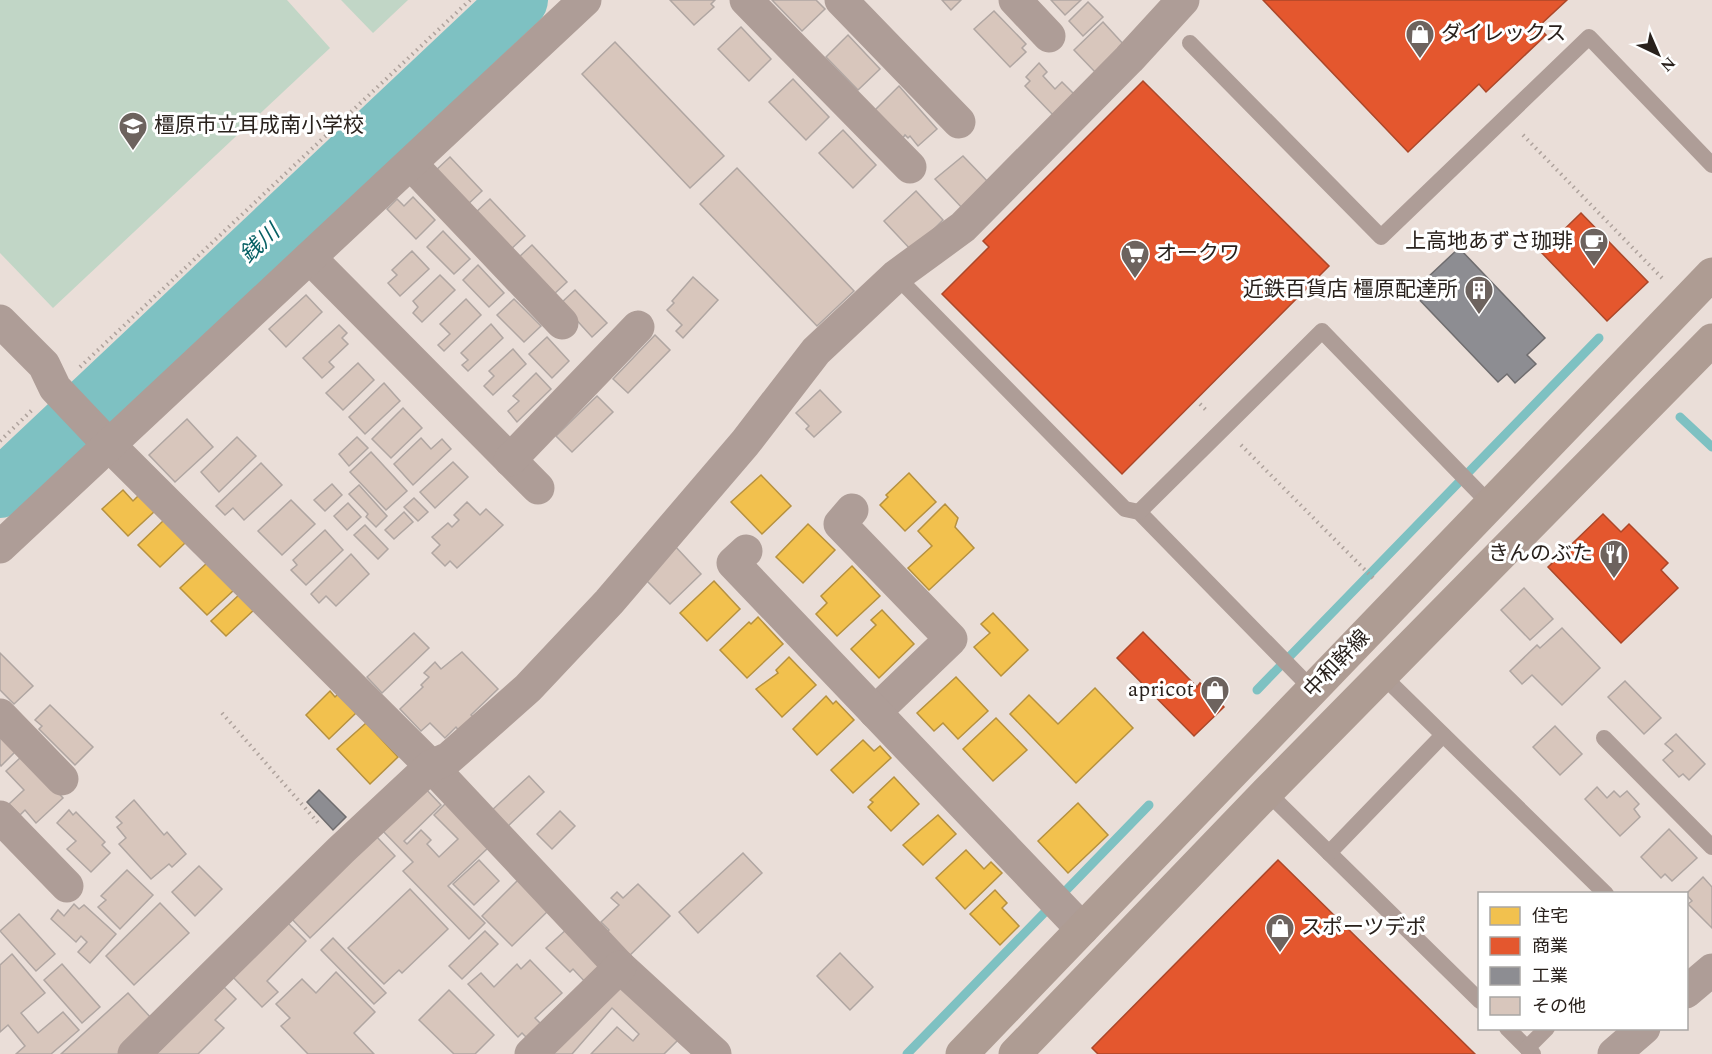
<svg xmlns="http://www.w3.org/2000/svg" width="1712" height="1054" viewBox="0 0 1712 1054" font-family="Spectral,'Noto Sans JP',serif">
<style>
.green{fill:#c1d6c6}
.homes{fill:#f2c14e;stroke:#b6913f;stroke-width:1.5}
.shops{fill:#e4572e;stroke:#ac4729;stroke-width:1.5}
.industry{fill:#8d8d92;stroke:#6f6d6f;stroke-width:1.5}
.lines{fill:none;stroke-linecap:round;stroke-linejoin:round}
.stream{stroke:#7ec1c2;stroke-width:9}
.river{stroke:#7ec1c2;stroke-width:58}
.building{fill:#d8c6bc;stroke:#b0a6a2;stroke-width:1.5}
.path{stroke:#aea29c;stroke-width:4;stroke-dasharray:1.5 4.5;stroke-linecap:butt}
.lane{stroke:#ae9d97;stroke-width:16}
.street{stroke:#ae9d97;stroke-width:33}
.secondary{stroke:#ae9c93;stroke-width:33}
.labels{text-anchor:middle;dominant-baseline:central;stroke-width:6;stroke-linejoin:round;paint-order:stroke}
.poi-label{font-size:21px;fill:#29211c;stroke:#fff;text-anchor:start}
.street-label{font-size:21px;fill:#29211c;stroke:#fff}
.water-label{font-size:22px;font-style:italic;fill:#076064;stroke:#fff}
</style>
<rect width="100%" height="100%" fill="#eaded8"/>
<!-- green -->
<g class="green">
<path d="M0,0H287L330,48L53,308L0,253Z"/>
<path d="M341,0H408L373,33Z"/>
</g>
<!-- homes -->
<g class="homes">
<path d="M909,473L936,502L905,531L880,505L888,497L886,495Z"/>
<path d="M761,475L791,506L762,534L731,502Z"/>
<path d="M123,490L133,501L140,494L155,511L128,536L102,509Z"/>
<path d="M945,504L958,518L955,527L974,548L929,590L908,568L932,546L918,531Z"/>
<path d="M164,520L185,543L160,567L138,545Z"/>
<path d="M808,524L835,550L803,583L776,557Z"/>
<path d="M208,562L234,590L207,615L180,588Z"/>
<path d="M852,566L880,596L837,636L816,614L827,603L821,596Z"/>
<path d="M714,581L740,609L707,641L680,613Z"/>
<path d="M241,593L256,608L226,636L211,621Z"/>
<path d="M882,610L914,644L879,678L851,649L876,625L871,620Z"/>
<path d="M993,613L1028,650L1001,676L974,647L990,633L981,624Z"/>
<path d="M758,617L783,644L747,678L720,650L749,622L751,624Z"/>
<path d="M789,657L816,685L782,717L756,689L778,673L776,670Z"/>
<path d="M956,677L988,711L958,739L943,723L934,731L917,713Z"/>
<path d="M1095,688L1133,728L1076,783L1010,714L1029,695L1058,724Z"/>
<path d="M330,691L335,697L338,694L356,713L329,739L306,715Z"/>
<path d="M826,696L833,704L836,701L854,720L817,755L793,729Z"/>
<path d="M996,718L1027,750L993,781L963,749Z"/>
<path d="M366,723L398,757L370,784L337,749Z"/>
<path d="M863,740L874,751L880,746L891,758L853,793L831,770Z"/>
<path d="M894,777L919,804L891,831L868,807L873,802L870,800Z"/>
<path d="M1078,803L1108,835L1068,873L1038,841Z"/>
<path d="M938,815L956,834L923,865L903,845Z"/>
<path d="M966,850L984,869L991,862L1002,873L965,909L936,878Z"/>
<path d="M995,890L1007,903L1002,908L1019,926L1000,945L970,914Z"/>
</g>
<!-- shops -->
<g class="shops">
<path d="M1263,0H1567L1538,27L1546,35L1486,92L1479,84L1408,152Z"/>
<path d="M1143,81L1329,266L1122,474L942,294L989,247L983,241Z"/>
<path d="M1581,213L1648,282L1607,321L1541,252Z"/>
<path d="M1603,514L1621,532L1629,524L1668,563L1661,570L1678,588L1621,643L1548,567Z"/>
<path d="M1143,632L1197,687L1200,683L1224,707L1194,736L1117,658Z"/>
<path d="M1278,860L1475,1054H1098L1092,1048Z"/>
</g>
<!-- industry -->
<g class="industry">
<path d="M1459,248L1545,338L1527,355L1536,364L1515,383L1507,374L1498,382L1412,292Z"/>
<path d="M319,790L346,817L333,830L307,802Z"/>
</g>
<g class="lines">
<!-- stream -->
<g class="stream">
<path d="M1680,417L1712,447"/>
<path d="M1257,690L1599,338"/>
<path d="M907,1054L1149,805"/>
</g>
<!-- river -->
<path class="river" d="M0,489L519,0"/>
</g>
<!-- building -->
<g class="building">
<path d="M670,0H715L711,4L714,7L694,25Z"/>
<path d="M772,0H816L825,9L802,31Z"/>
<path d="M942,0H961L951,10Z"/>
<path d="M1051,0H1081L1065,15Z"/>
<path d="M1088,2L1103,17L1083,36L1069,21Z"/>
<path d="M994,11L1026,44L1022,48L1026,52L1010,67L974,29Z"/>
<path d="M1103,22L1125,46L1096,73L1074,50Z"/>
<path d="M741,27L771,59L749,81L718,49Z"/>
<path d="M848,35L880,69L858,90L826,57Z"/>
<path d="M615,42L724,156L690,188L582,74Z"/>
<path d="M1039,63L1047,72L1043,76L1055,89L1062,82L1076,96L1055,117L1025,86L1030,81L1026,77Z"/>
<path d="M793,79L829,117L806,140L769,102Z"/>
<path d="M899,86L937,129L918,146L910,136L908,138L905,135L902,139L875,110Z"/>
<path d="M843,130L876,165L853,188L819,153Z"/>
<path d="M963,156L990,184L964,210L935,179Z"/>
<path d="M450,157L482,191L466,206L434,172Z"/>
<path d="M737,168L854,291L817,326L700,204Z"/>
<path d="M916,191L943,220L912,251L884,221Z"/>
<path d="M413,197L435,220L416,239L387,209L397,199L404,206Z"/>
<path d="M490,199L525,236L509,251L474,214Z"/>
<path d="M443,231L470,259L454,274L427,247Z"/>
<path d="M532,245L567,282L553,295L518,258Z"/>
<path d="M412,251L429,269L400,296L388,283L397,275L392,270Z"/>
<path d="M478,265L504,293L489,307L463,280Z"/>
<path d="M440,275L455,290L422,322L413,313L418,307L413,301Z"/>
<path d="M693,277L718,300L683,338L676,331L682,325L667,310L674,303L672,301Z"/>
<path d="M575,290L607,323L592,337L561,303Z"/>
<path d="M306,295L322,312L286,347L269,329Z"/>
<path d="M466,299L481,315L444,351L438,345L450,334L440,324Z"/>
<path d="M514,299L541,326L524,342L497,315Z"/>
<path d="M491,324L503,338L468,371L462,365L468,360L461,353Z"/>
<path d="M339,325L347,333L342,338L348,344L329,362L334,367L322,378L303,358Z"/>
<path d="M655,335L670,350L628,393L613,379Z"/>
<path d="M547,337L569,361L552,378L529,354Z"/>
<path d="M513,349L526,364L493,395L484,386L494,376L489,371Z"/>
<path d="M358,363L374,380L343,410L326,393Z"/>
<path d="M536,373L551,389L517,422L508,411L519,401L513,396Z"/>
<path d="M384,383L400,401L365,434L349,417Z"/>
<path d="M820,390L841,412L814,437L806,429L809,426L796,413Z"/>
<path d="M597,396L613,412L572,452L556,436Z"/>
<path d="M403,408L422,428L391,458L372,439Z"/>
<path d="M187,419L213,447L175,482L149,455Z"/>
<path d="M237,437L256,456L219,492L201,472Z"/>
<path d="M357,437L368,448L349,466L339,454Z"/>
<path d="M421,438L431,449L442,439L451,449L413,485L394,464Z"/>
<path d="M371,452L407,491L386,510L350,472Z"/>
<path d="M453,462L468,477L435,508L420,492Z"/>
<path d="M261,463L282,485L244,520L233,508L225,515L216,506Z"/>
<path d="M332,484L342,495L325,511L314,500Z"/>
<path d="M359,485L387,516L376,527L366,517L368,514L349,494Z"/>
<path d="M414,498L428,512L418,521L404,507Z"/>
<path d="M291,500L315,524L282,555L258,531Z"/>
<path d="M467,502L480,515L486,509L503,525L457,568L450,561L445,566L432,553L440,545L432,537L448,523L452,527L459,520L454,515Z"/>
<path d="M348,503L361,517L347,530L334,516Z"/>
<path d="M404,512L413,522L394,539L385,530Z"/>
<path d="M365,525L388,549L378,559L354,535Z"/>
<path d="M325,530L343,550L306,585L291,570L297,565L293,560Z"/>
<path d="M673,544L701,574L670,604L642,576Z"/>
<path d="M351,554L369,574L336,606L326,596L319,603L311,594Z"/>
<path d="M1524,588L1553,619L1530,640L1501,610Z"/>
<path d="M1562,628L1600,668L1562,705L1532,675L1522,684L1510,671L1537,645L1540,648Z"/>
<path d="M414,633L429,648L382,693L367,677Z"/>
<path d="M462,652L498,689L471,715L475,718L460,732L456,727L445,738L430,723L421,731L400,709L423,687L421,685L429,677L424,673L435,662L441,669Z"/>
<path d="M0,653L33,686L14,704L0,690Z"/>
<path d="M1625,681L1661,718L1644,734L1608,697Z"/>
<path d="M50,705L93,747L75,765L39,729L42,726L35,720Z"/>
<path d="M1555,726L1582,754L1560,775L1533,747Z"/>
<path d="M0,731L18,749L1,766L0,764Z"/>
<path d="M1676,734L1705,764L1689,780L1683,774L1679,777L1663,760L1673,751L1665,744Z"/>
<path d="M20,758H26L63,798L36,823L25,810L20,815L9,804L24,790L6,771Z"/>
<path d="M529,776L544,792L507,827L491,811Z"/>
<path d="M423,786L441,805L404,841L407,844L421,830L431,840L427,844L439,857L458,839L434,815L446,803L489,847L448,886L485,923L469,939L403,871L413,862L380,828Z"/>
<path d="M1597,787L1607,798L1614,791L1620,797L1627,791L1639,804L1634,809L1640,817L1620,836L1585,799Z"/>
<path d="M134,800L164,835L167,832L186,854L172,867L169,864L151,879L119,844L126,838L117,827L122,823L116,817Z"/>
<path d="M69,810L73,815L76,812L105,842L102,845L110,853L91,872L67,849L76,841L57,823Z"/>
<path d="M560,811L575,826L552,849L537,834Z"/>
<path d="M1669,829L1697,858L1672,881L1665,874L1661,878L1641,857Z"/>
<path d="M375,835L395,856L310,938L290,917Z"/>
<path d="M743,853L762,873L698,933L679,912Z"/>
<path d="M479,860L499,881L474,905L453,884Z"/>
<path d="M199,866L222,889L195,916L172,892Z"/>
<path d="M127,870L153,895L120,929L98,907L106,900L101,896Z"/>
<path d="M1703,877L1712,887V928L1688,904L1692,901L1686,894Z"/>
<path d="M519,879L550,909L512,946L482,916Z"/>
<path d="M638,884L670,916L627,958L604,935L609,930L601,922L619,905L611,898L617,892L623,898Z"/>
<path d="M410,889L448,929L402,973L399,970L384,984L348,948Z"/>
<path d="M160,903L189,933L134,985L106,956Z"/>
<path d="M74,904L79,909L84,905L116,934L90,963L78,952L87,942L81,936L76,942L51,919L58,910L64,916Z"/>
<path d="M19,914L55,954L36,971L0,931Z"/>
<path d="M285,920L306,941L267,981L278,992L262,1007L230,974Z"/>
<path d="M567,929L605,969L588,985L573,969L570,972L546,948Z"/>
<path d="M485,931L498,944L462,979L449,966Z"/>
<path d="M333,938L386,993L374,1004L321,950Z"/>
<path d="M840,953L873,987L850,1010L817,976Z"/>
<path d="M12,954L45,993L21,1013L38,1033L63,1012L79,1030L51,1054H16L25,1046L8,1025L0,1032V965Z"/>
<path d="M530,960L562,993L535,1018L545,1028L531,1042L522,1033L518,1037L468,984L481,973L494,987L517,964L521,969Z"/>
<path d="M62,964L100,1007L82,1023L44,980Z"/>
<path d="M336,972L375,1012L354,1033L374,1054H308L281,1026L290,1018L276,1004L302,979L316,993Z"/>
<path d="M620,985L678,1040L664,1054H591L617,1027L633,1041L639,1034L612,1008L572,1054H549Z"/>
<path d="M224,987L236,999L215,1020L224,1028L198,1054H156Z"/>
<path d="M449,990L494,1035L475,1054H454L419,1020Z"/>
<path d="M128,993L152,1019L119,1054H61Z"/>
</g>
<g class="lines">
<!-- path -->
<g class="path">
<path d="M1523,135L1662,278"/>
<path d="M80,367L470,0"/>
<path d="M1200,404L1206,410"/>
<path d="M0,441L32,410"/>
<path d="M1241,445L1373,578"/>
<path d="M222,713L320,825"/>
</g>
<!-- lane -->
<g class="lane">
<path d="M1190,43L1381,237L1589,37L1712,165"/>
<path d="M896,276L1125,509L1139,512L1312,689"/>
<path d="M1139,512L1322,331L1491,505"/>
<path d="M1382,675L1606,894"/>
<path d="M1604,738L1712,847"/>
<path d="M1267,792L1480,1001"/>
<path d="M1329,853L1443,735"/>
<path d="M1507,1028L1533,1054"/>
<path d="M1527,1048L1547,1028"/>
</g>
<!-- street -->
<g class="street">
<path d="M746,0L910,167"/>
<path d="M841,0L959,122"/>
<path d="M1015,0L1049,36"/>
<path d="M411,164L562,323"/>
<path d="M310,258L538,488"/>
<path d="M0,321L44,365L55,388L110,446L431,766L620,967L715,1054"/>
<path d="M510,460L638,327"/>
<path d="M852,510L840,524L951,639L875,712"/>
<path d="M0,547L585,0"/>
<path d="M746,551L733,563L1082,929"/>
<path d="M0,715L62,779"/>
<path d="M0,817L67,886"/>
<path d="M1686,992L1712,970"/>
<path d="M134,1054L341,850L431,766L449,758L528,688L609,602L745,443L816,351L896,276L963,227L1129,59L1183,0"/>
<path d="M531,1054L620,967"/>
<path d="M1614,1054L1644,1028"/>
</g>
<!-- secondary -->
<g class="secondary">
<path d="M962,1054L1712,274"/>
<path d="M1015,1054L1267,792L1712,340"/>
</g>
</g>
<!-- icons -->
<defs>
<g id="shop-pin" transform="scale(1.5)"><path d="M0 17L-7.5 6A9.5 9.5 0 1 1 7.5 6Z" fill="#6d635e" stroke="#fff"/><path d="M-5-2.5h2.3a2.7 3.5 0 0 1 5.4 0H5L5.5 6h-11ZM-1.5-2.5h3a1.5 2.3 0 0 0-3 0Z" fill="#fff"/></g>
<g id="school-pin" transform="scale(1.5)"><path d="M0 17L-7.5 6A9.5 9.5 0 1 1 7.5 6Z" fill="#6d635e" stroke="#fff"/><path d="M0-5L7-2L0 1L-7-2ZM-4 1L0 2.5L4 1V4Q0 6-4 4Z" fill="#fff"/></g>
<g id="cafe-pin" transform="scale(1.5)"><path d="M0 17L-7.5 6A9.5 9.5 0 1 1 7.5 6Z" fill="#6d635e" stroke="#fff"/><path d="M-5.5-4.5H6V0H3Q3 3.5 0 3.5H-2.5Q-5.5 3.5-5.5 0ZM3-3.2v2h1.7v-2ZM-6 4.5H4V6H-6Z" fill="#fff"/></g>
<g id="supermarket-pin" transform="scale(1.5)"><path d="M0 17L-7.5 6A9.5 9.5 0 1 1 7.5 6Z" fill="#6d635e" stroke="#fff"/><path d="M-6-5.5h2.5l.6 2H6L4.5 2H-2.5L-4.4-4H-6ZM-1.5 3.2a1.3 1.3 0 1 0 .1 0ZM3 3.2a1.3 1.3 0 1 0 .1 0Z" fill="#fff"/></g>
<g id="building-pin" transform="scale(1.5)"><path d="M0 17L-7.5 6A9.5 9.5 0 1 1 7.5 6Z" fill="#6d635e" stroke="#fff"/><path d="M-4-6H4V6H1V3H-1V6H-4ZM-2.5-4.3h1.7v1.8h-1.7ZM.8-4.3h1.7v1.8H.8ZM-2.5-1h1.7V.8h-1.7ZM.8-1h1.7V.8H.8Z" fill="#fff"/></g>
<g id="restaurant-pin" transform="scale(1.5)"><path d="M0 17L-7.5 6A9.5 9.5 0 1 1 7.5 6Z" fill="#6d635e" stroke="#fff"/><path d="M-5-6h1v4h1v-4h1v4h1v-4h1v5L-1.5 .5V6h-2V.5L-5-1ZM5-6V6H3V1.5H1.5Q1.5-4 5-6Z" fill="#fff"/></g>
</defs>
<g fill-rule="evenodd">
<use href="#shop-pin" x="1420" y="34"/>
<use href="#school-pin" x="133" y="126"/>
<use href="#cafe-pin" x="1594" y="242"/>
<use href="#supermarket-pin" x="1135" y="254"/>
<use href="#building-pin" x="1479" y="290"/>
<use href="#restaurant-pin" x="1614" y="554"/>
<use href="#shop-pin" x="1215" y="690"/>
<use href="#shop-pin" x="1280" y="928"/>
</g>
<g class="labels">
<!-- poi labels -->
<g class="poi-label">
<text x="1441" y="34">ダイレックス</text>
<text x="154" y="126">橿原市立耳成南小学校</text>
<text x="1573" y="242" text-anchor="end">上高地あずさ珈琲</text>
<text x="1156" y="254">オークワ</text>
<text x="1458" y="290" text-anchor="end">近鉄百貨店 橿原配達所</text>
<text x="1593" y="554" text-anchor="end">きんのぶた</text>
<text x="1194" y="690" text-anchor="end">apricot</text>
<text x="1301" y="928">スポーツデポ</text>
</g>
<!-- street labels -->
<g class="street-label">
<text transform="translate(1337 664) rotate(-46)">中和幹線</text>
</g>
<!-- water labels -->
<g class="water-label">
<text transform="translate(260 244) rotate(-43)">銭川</text>
</g>
</g>
<!-- legend -->
<rect x="1478" y="892" width="210" height="138" fill="#ffffff" stroke="#a9a6a4" stroke-width="1.5"/>
<rect x="1490" y="907" width="30" height="18" fill="#f2c14e" stroke="#a9a6a4" stroke-width="1.5"/>
<text x="1532" y="922" font-size="18" fill="#29211c">住宅</text>
<rect x="1490" y="937" width="30" height="18" fill="#e4572e" stroke="#a9a6a4" stroke-width="1.5"/>
<text x="1532" y="952" font-size="18" fill="#29211c">商業</text>
<rect x="1490" y="967" width="30" height="18" fill="#8d8d92" stroke="#a9a6a4" stroke-width="1.5"/>
<text x="1532" y="982" font-size="18" fill="#29211c">工業</text>
<rect x="1490" y="997" width="30" height="18" fill="#d8c6bc" stroke="#a9a6a4" stroke-width="1.5"/>
<text x="1532" y="1012" font-size="18" fill="#29211c">その他</text>
<!-- north arrow -->
<g transform="translate(1658 54) rotate(136)" stroke="#ffffff" stroke-width="4.5" paint-order="stroke">
<path d="M0-4.5L10 22L0 15L-10 22Z" fill="#29211c"/>
<text y="-9" font-size="16" font-weight="bold" text-anchor="middle" fill="#29211c">N</text>
</g>
</svg>
